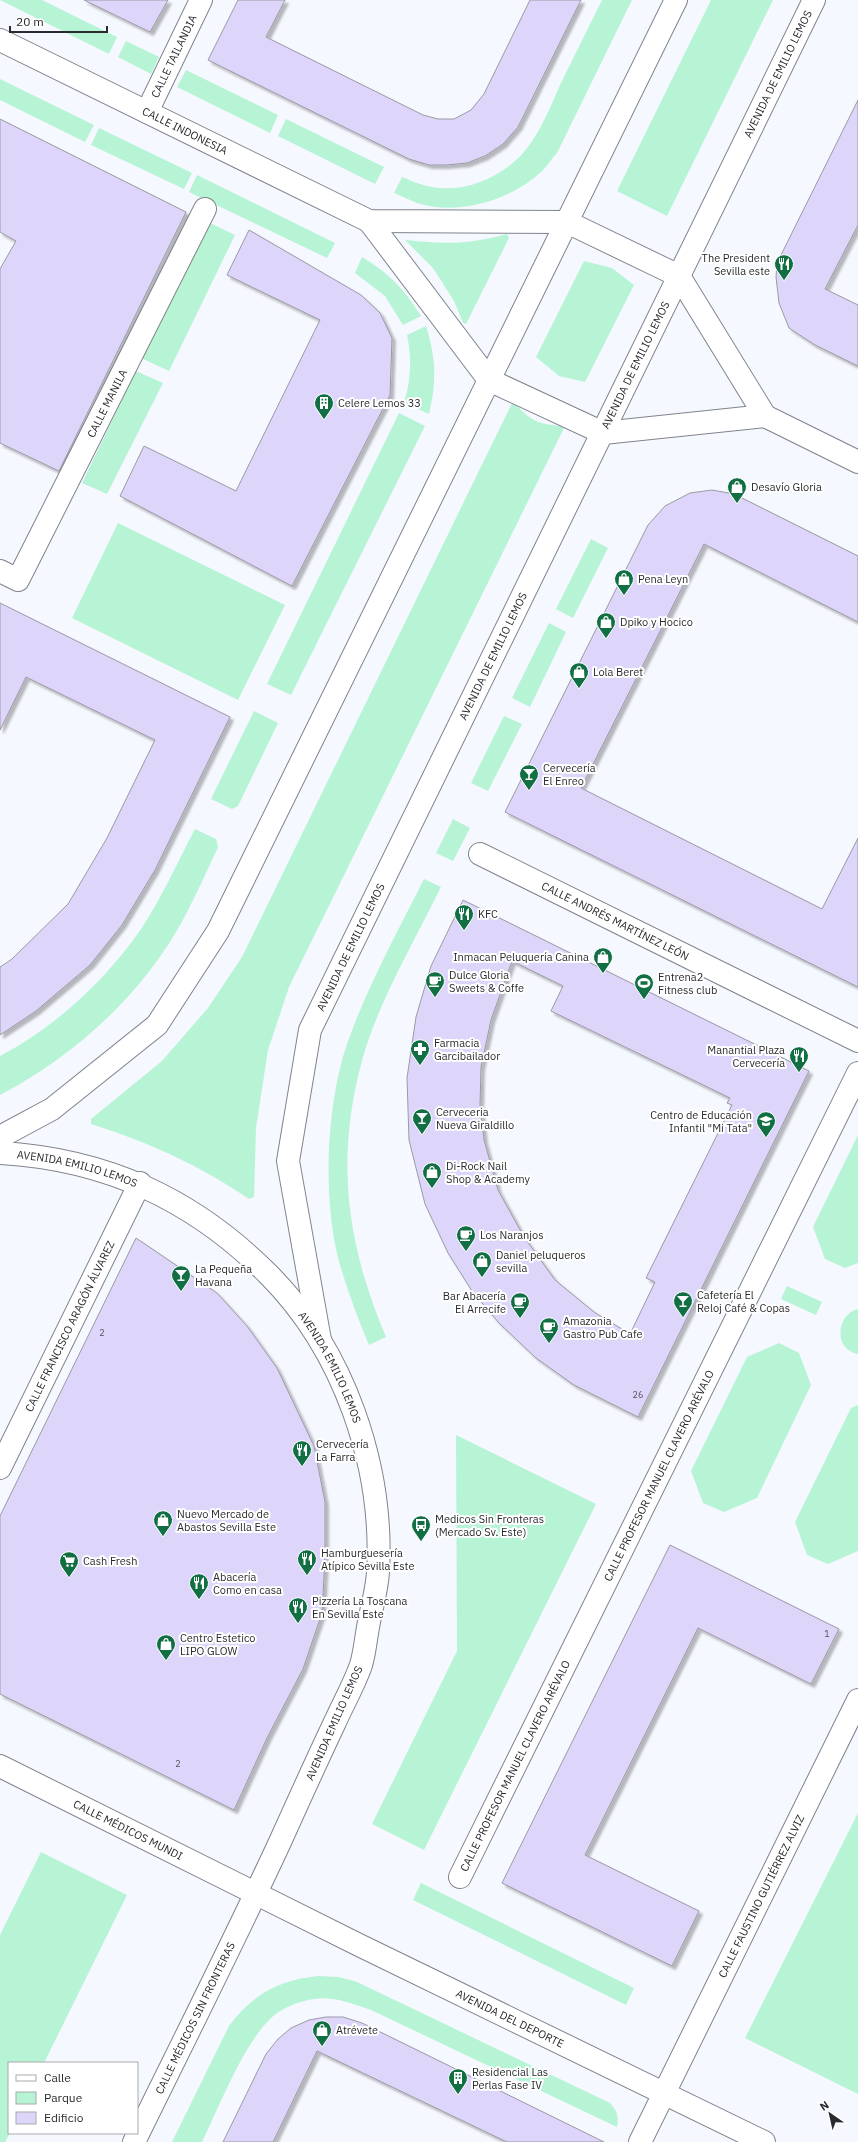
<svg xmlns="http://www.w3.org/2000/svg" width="858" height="2142" viewBox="0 0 858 2142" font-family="'IBM Plex Sans',sans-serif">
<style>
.green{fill:#b6f4d5}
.building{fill:#ddd6fa;stroke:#9b99a3;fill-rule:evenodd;filter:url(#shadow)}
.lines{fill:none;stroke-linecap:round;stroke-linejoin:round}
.minor-casing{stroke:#80838d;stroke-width:24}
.minor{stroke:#fff;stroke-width:22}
.labels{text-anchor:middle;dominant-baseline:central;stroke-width:4;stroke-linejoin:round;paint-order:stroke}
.number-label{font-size:9px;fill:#565561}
.street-label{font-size:11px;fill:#292a2e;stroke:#fff}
.poi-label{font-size:11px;fill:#292a2e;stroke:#fff;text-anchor:start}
</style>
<defs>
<filter id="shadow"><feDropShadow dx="3.5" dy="3.5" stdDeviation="1" flood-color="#0004"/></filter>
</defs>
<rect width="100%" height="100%" fill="#f6f8ff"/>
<!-- green -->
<g class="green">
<path d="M0,0H42L117,37L109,54Z"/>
<path d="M602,0H632L557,153C551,159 547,167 541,172C510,201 457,216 417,203C409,200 402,196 394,193L402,177C414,182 426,187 440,188C470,191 504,175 524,152C540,133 550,108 560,85C574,57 588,28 602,0Z"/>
<path d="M711,0H773L667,216L617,191Z"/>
<path d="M126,41L159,57L151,74L118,57Z"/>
<path d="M186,70L278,115L270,133L177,87Z"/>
<path d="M0,79L94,125L85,142L0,100Z"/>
<path d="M286,119L384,167L375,184L278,136Z"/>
<path d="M99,128L192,173L184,189L91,145Z"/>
<path d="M197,175L335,243L327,258L189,192Z"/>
<path d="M208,222L235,235L169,371L141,358Z"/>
<path d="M507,234L509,238L466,324L463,323L454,301L433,268L405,240C445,244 467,245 507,234Z"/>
<path d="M362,257C390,274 404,289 421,316L403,325L385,296L355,273Z"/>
<path d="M584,261L612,268L634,285L585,382L559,376L536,357Z"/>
<path d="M426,326C436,359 437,381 429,414L404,403C411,379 412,359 407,335Z"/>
<path d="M136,371L163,383L107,494L82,483Z"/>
<path d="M513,401C530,421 539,425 565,426L289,987L268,1050L256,1128L254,1197L249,1199C199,1165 148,1142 91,1124V1119L162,1061L208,1008L242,957Z"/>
<path d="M399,413L425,426L291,695L267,684Z"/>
<path d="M118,523L285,605L238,700L72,618Z"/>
<path d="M591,539L608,548L573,618L556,609Z"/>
<path d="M549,623L566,632L530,707L512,698Z"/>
<path d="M254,711L278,723L238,806L232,809L211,799Z"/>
<path d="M504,716L522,724L488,791L471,783Z"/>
<path d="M453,819L470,828L453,861L436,853Z"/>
<path d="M195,829L216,839L218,847C207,871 196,895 184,918C143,994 76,1055 0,1095V1056C51,1029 96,989 131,943C157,909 175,867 195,829Z"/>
<path d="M424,879L441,887C415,940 379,1001 363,1057C335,1157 346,1243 386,1337L369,1345C358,1319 348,1292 340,1265C322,1202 326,1106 347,1044C367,987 397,933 424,879Z"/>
<path d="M858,1135V1263L845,1268L825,1259L813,1227Z"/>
<path d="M787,1286L822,1302L816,1315L781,1299Z"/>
<path d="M858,1309V1354C833,1350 836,1314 858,1309Z"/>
<path d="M779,1343L799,1353L811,1385L757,1498L724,1512L703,1503L691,1471L747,1357Z"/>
<path d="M858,1405V1551L828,1564L807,1555L795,1522L851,1408Z"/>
<path d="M456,1435L596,1504L424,1850L372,1824L457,1651Z"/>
<path d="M858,1813V2094L745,2038Z"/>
<path d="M41,1852L127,1895L44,2063H9L10,2133L5,2142H0V1935Z"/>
<path d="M421,1883L634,1988L626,2005L413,1900Z"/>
<path d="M318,1976L339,1977L357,1982L610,2103C617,2111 619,2116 617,2127L371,2010C353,2004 333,1996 314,1999C299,2001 281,2008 270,2019C242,2047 220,2105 202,2142H172L229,2026C253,1994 279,1980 318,1976Z"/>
</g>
<!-- building -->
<g class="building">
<path d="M84,0H168L150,32Z"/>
<path d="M238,0H285L266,37L423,115L438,119H454L471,110L484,94L530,0H581L518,127L503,144L485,156L467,163L446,165H429L409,159L208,60Z"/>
<path d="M858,100V225L825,289L858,305V366L815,345L789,328L779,303L776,277L777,263Z"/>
<path d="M0,119L186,212L59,471L0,443V269L16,241L0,232Z"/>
<path d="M249,230L361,295L380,313L392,338L390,395L292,586L120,496L144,446L236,491L320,320L227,275Z"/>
<path d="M712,490L734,494L858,556V622L704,544L581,788L822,909L858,838V987L505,812L648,525L665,506L690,493Z"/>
<path d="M0,603L230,717L155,870L122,925L90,965L36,1011L0,1035V967L12,959L68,904L107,838L155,740L26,677L0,730Z"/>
<path d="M463,900L809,1071L638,1417L574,1385L536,1358L499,1323L472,1291L448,1253L425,1204L409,1140L407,1078L416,1017L431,966ZM512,961L563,986L551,1011L730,1098L727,1103L732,1105L646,1278L655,1282L630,1334L594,1312L555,1280L524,1237L498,1190L484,1140L480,1105L481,1067L491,1020Z"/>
<path d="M136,1238L217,1293L247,1326L277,1368L314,1446L325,1502V1558L322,1613L303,1669L268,1736L234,1810L0,1694V1516Z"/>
<path d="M670,1545L839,1629L811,1684L698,1628L585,1855L699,1911L672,1966L502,1883Z"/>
<path d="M326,2017H343L362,2023L604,2142H507L317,2051L273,2142H223L266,2054L278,2039L291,2028L309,2020Z"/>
</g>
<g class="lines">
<!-- minor casing -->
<g class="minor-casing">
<g id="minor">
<path id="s1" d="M0,40L369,221L567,222L679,276L765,416"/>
<path id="s2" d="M147,112L201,0"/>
<path d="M369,221L489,380L603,433L765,416"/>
<path d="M765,416L858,462"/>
<path id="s3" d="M0,571L18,580L205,209"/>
<path id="s4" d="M480,854L858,1041"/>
<path d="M0,1137L52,1109L157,1025L218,931L676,0"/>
<path id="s5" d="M0,1153C106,1159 193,1199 268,1274C344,1350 384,1466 378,1572C377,1589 372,1606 369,1622C366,1636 365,1652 361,1665C354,1685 343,1704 335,1722C316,1762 298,1802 280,1842C233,1943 183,2042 134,2142"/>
<path id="s6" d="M320,1340L288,1161L310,1030L814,0"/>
<path id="s7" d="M0,1468L140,1183"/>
<path id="s8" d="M0,1766L359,1945L764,2142"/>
<path id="s9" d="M460,1877L858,1073"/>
<path id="s10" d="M640,2142L858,1700"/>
</g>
</g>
<!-- minor -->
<use href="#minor" class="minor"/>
</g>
<!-- icons -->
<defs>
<g id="restaurant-pin" transform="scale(1)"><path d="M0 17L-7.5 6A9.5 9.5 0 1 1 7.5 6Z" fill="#126f43" stroke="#fff"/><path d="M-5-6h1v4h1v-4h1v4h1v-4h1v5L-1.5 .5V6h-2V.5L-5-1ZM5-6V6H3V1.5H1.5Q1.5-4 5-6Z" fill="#fff"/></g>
<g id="building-pin" transform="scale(1)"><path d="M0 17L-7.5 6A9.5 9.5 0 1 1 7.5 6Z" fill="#126f43" stroke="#fff"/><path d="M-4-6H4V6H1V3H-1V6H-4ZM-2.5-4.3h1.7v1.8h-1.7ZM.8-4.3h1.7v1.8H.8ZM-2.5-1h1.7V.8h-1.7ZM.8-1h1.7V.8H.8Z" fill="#fff"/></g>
<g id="shop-pin" transform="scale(1)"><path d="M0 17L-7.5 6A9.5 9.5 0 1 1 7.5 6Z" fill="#126f43" stroke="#fff"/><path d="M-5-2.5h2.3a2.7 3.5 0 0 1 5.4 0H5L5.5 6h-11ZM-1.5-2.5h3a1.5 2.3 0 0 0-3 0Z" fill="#fff"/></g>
<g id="bar-pin" transform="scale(1)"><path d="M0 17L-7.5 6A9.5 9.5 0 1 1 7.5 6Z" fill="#126f43" stroke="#fff"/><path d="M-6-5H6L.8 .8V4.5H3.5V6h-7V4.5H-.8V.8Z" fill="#fff"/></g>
<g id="cafe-pin" transform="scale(1)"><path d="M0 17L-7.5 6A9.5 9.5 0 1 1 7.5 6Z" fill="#126f43" stroke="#fff"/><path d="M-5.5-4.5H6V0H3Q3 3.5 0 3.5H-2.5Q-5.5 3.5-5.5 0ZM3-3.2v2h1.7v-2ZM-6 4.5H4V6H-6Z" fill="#fff"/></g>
<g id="stadium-pin" transform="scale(1)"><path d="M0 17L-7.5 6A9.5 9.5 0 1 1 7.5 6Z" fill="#126f43" stroke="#fff"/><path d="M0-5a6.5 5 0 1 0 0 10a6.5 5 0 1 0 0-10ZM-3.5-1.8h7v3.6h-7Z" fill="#fff"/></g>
<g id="pharmacy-pin" transform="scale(1)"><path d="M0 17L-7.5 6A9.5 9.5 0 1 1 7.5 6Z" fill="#126f43" stroke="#fff"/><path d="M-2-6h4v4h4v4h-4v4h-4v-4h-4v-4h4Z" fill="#fff"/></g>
<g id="school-pin" transform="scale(1)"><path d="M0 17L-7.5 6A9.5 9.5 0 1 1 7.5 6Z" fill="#126f43" stroke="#fff"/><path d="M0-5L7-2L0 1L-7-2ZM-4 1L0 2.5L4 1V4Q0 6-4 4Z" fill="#fff"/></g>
<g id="bus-pin" transform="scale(1)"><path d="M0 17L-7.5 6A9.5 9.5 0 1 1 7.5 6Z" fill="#126f43" stroke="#fff"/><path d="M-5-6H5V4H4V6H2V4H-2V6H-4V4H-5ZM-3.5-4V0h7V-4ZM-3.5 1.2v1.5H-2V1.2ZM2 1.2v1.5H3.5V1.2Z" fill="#fff"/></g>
<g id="supermarket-pin" transform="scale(1)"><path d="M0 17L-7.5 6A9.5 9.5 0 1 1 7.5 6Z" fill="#126f43" stroke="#fff"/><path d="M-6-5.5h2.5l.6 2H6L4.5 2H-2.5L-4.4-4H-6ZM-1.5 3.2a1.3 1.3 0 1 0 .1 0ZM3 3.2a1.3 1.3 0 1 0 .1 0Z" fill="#fff"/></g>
</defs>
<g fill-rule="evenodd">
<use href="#restaurant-pin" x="784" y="264"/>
<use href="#building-pin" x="324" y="403"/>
<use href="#shop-pin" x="737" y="487"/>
<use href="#shop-pin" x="624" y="579"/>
<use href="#shop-pin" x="606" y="622"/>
<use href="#shop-pin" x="579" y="672"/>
<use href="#bar-pin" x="529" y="774"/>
<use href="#restaurant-pin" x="464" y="914"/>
<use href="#shop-pin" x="603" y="957"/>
<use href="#cafe-pin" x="435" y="981"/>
<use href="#stadium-pin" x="644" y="983"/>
<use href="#pharmacy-pin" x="420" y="1049"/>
<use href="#restaurant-pin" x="799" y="1056"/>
<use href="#bar-pin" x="422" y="1118"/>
<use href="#school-pin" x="766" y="1121"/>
<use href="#shop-pin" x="432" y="1172"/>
<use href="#cafe-pin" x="466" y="1235"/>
<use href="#shop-pin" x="482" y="1261"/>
<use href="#bar-pin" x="181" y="1275"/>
<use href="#bar-pin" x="683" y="1301"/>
<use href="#cafe-pin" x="520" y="1302"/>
<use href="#cafe-pin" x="549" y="1327"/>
<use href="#restaurant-pin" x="302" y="1450"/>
<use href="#shop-pin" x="163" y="1520"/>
<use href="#bus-pin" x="421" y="1525"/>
<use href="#restaurant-pin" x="307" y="1559"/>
<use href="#supermarket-pin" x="69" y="1561"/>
<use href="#restaurant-pin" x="199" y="1583"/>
<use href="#restaurant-pin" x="298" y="1607"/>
<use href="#shop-pin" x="166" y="1644"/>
<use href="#shop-pin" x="322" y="2030"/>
<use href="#building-pin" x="458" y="2078"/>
</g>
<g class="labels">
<!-- number labels -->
<g class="number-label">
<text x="102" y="1332">2</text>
<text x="638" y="1394">26</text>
<text x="827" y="1633">1</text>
<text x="178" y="1763">2</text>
</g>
<!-- street labels -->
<g class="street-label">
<text stroke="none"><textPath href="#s2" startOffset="62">CALLE TAILANDIA</textPath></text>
<text stroke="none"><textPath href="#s6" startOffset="1379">AVENIDA DE EMILIO LEMOS</textPath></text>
<text stroke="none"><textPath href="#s1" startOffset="206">CALLE INDONESIA</textPath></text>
<text stroke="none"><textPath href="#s6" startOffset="1055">AVENIDA DE EMILIO LEMOS</textPath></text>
<text stroke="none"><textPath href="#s3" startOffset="218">CALLE MANILA</textPath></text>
<text stroke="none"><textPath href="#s6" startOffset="731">AVENIDA DE EMILIO LEMOS</textPath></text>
<text stroke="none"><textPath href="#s4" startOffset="151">CALLE ANDRÉS MARTÍNEZ LEÓN</textPath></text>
<text stroke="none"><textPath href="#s6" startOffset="407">AVENIDA DE EMILIO LEMOS</textPath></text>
<text stroke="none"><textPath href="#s5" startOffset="79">AVENIDA EMILIO LEMOS</textPath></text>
<text stroke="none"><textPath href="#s7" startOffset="158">CALLE FRANCISCO ARAGÓN ÁLVAREZ</textPath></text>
<text stroke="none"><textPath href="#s5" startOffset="414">AVENIDA EMILIO LEMOS</textPath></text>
<text stroke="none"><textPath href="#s9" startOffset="448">CALLE PROFESOR MANUEL CLAVERO ARÉVALO</textPath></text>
<text transform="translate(334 1723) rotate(-66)">AVENIDA EMILIO LEMOS</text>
<text stroke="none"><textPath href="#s9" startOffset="124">CALLE PROFESOR MANUEL CLAVERO ARÉVALO</textPath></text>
<text stroke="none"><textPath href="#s8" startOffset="143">CALLE MÉDICOS MUNDI</textPath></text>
<text stroke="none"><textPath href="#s10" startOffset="274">CALLE FAUSTINO GUTIÉRREZ ALVIZ</textPath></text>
<text transform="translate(195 2018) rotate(-64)">CALLE MÉDICOS SIN FRONTERAS</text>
<text stroke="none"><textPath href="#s8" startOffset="569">AVENIDA DEL DEPORTE</textPath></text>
</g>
<!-- poi labels -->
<g class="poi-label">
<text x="770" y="258" text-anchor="end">The President<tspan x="770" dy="13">Sevilla este</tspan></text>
<text x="338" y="403">Celere Lemos 33</text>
<text x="751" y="487">Desavío Gloria</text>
<text x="638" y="579">Pena Leyn</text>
<text x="620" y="622">Dpiko y Hocico</text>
<text x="593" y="672">Lola Beret</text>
<text x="543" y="768">Cervecería<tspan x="543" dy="13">El Enreo</tspan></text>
<text x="478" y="914">KFC</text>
<text x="589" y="957" text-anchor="end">Inmacan Peluquería Canina</text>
<text x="449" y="975">Dulce Gloria<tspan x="449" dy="13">Sweets &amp; Coffe</tspan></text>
<text x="658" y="977">Entrena2<tspan x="658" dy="13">Fitness club</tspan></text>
<text x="434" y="1043">Farmacia<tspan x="434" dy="13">Garcibailador</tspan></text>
<text x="785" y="1050" text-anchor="end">Manantial Plaza<tspan x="785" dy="13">Cervecería</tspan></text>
<text x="436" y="1112">Cerveceria<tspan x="436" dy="13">Nueva Giraldillo</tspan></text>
<text x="752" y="1115" text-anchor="end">Centro de Educación<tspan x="752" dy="13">Infantil "Mi Tata"</tspan></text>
<text x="446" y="1166">Di-Rock Nail<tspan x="446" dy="13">Shop &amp; Academy</tspan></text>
<text x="480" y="1235">Los Naranjos</text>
<text x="496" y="1255">Daniel peluqueros<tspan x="496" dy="13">sevilla</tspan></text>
<text x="195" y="1269">La Pequeña<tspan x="195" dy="13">Havana</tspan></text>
<text x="697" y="1295">Cafetería El<tspan x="697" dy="13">Reloj Café &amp; Copas</tspan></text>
<text x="506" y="1296" text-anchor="end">Bar Abacería<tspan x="506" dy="13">El Arrecife</tspan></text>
<text x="563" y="1321">Amazonia<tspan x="563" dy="13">Gastro Pub Cafe</tspan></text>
<text x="316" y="1444">Cervecería<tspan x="316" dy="13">La Farra</tspan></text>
<text x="177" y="1514">Nuevo Mercado de<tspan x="177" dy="13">Abastos Sevilla Este</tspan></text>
<text x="435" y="1519">Medicos Sin Fronteras<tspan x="435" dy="13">(Mercado Sv. Este)</tspan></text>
<text x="321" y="1553">Hamburguesería<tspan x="321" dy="13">Atípico Sevilla Este</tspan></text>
<text x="83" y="1561">Cash Fresh</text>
<text x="213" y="1577">Abacería<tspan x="213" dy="13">Como en casa</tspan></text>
<text x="312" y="1601">Pizzería La Toscana<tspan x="312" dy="13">En Sevilla Este</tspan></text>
<text x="180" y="1638">Centro Estetico<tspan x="180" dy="13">LIPO GLOW</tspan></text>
<text x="336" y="2030">Atrévete</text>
<text x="472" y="2072">Residencial Las<tspan x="472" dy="13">Perlas Fase IV</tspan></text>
</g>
</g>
<!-- legend -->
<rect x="8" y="2062" width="130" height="72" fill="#ffffff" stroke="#a9aaab"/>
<rect x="16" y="2075" width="20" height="6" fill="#ffffff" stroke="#a9aaab"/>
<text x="44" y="2082" font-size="12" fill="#292a2e">Calle</text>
<rect x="16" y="2092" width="20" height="12" fill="#b6f4d5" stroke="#a9aaab"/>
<text x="44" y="2102" font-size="12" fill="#292a2e">Parque</text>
<rect x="16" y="2112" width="20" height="12" fill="#ddd6fa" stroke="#a9aaab"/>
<text x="44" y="2122" font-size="12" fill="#292a2e">Edificio</text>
<!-- north arrow -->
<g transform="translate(830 2114) rotate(326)" stroke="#ffffff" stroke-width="3" paint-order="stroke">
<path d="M0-3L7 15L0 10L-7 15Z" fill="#292a2e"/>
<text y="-6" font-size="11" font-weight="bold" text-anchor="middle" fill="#292a2e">N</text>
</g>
<!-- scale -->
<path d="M10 26v6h97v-6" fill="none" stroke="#292a2e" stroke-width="2"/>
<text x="16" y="26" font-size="12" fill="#292a2e" stroke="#ffffff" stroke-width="3" paint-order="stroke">20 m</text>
</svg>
